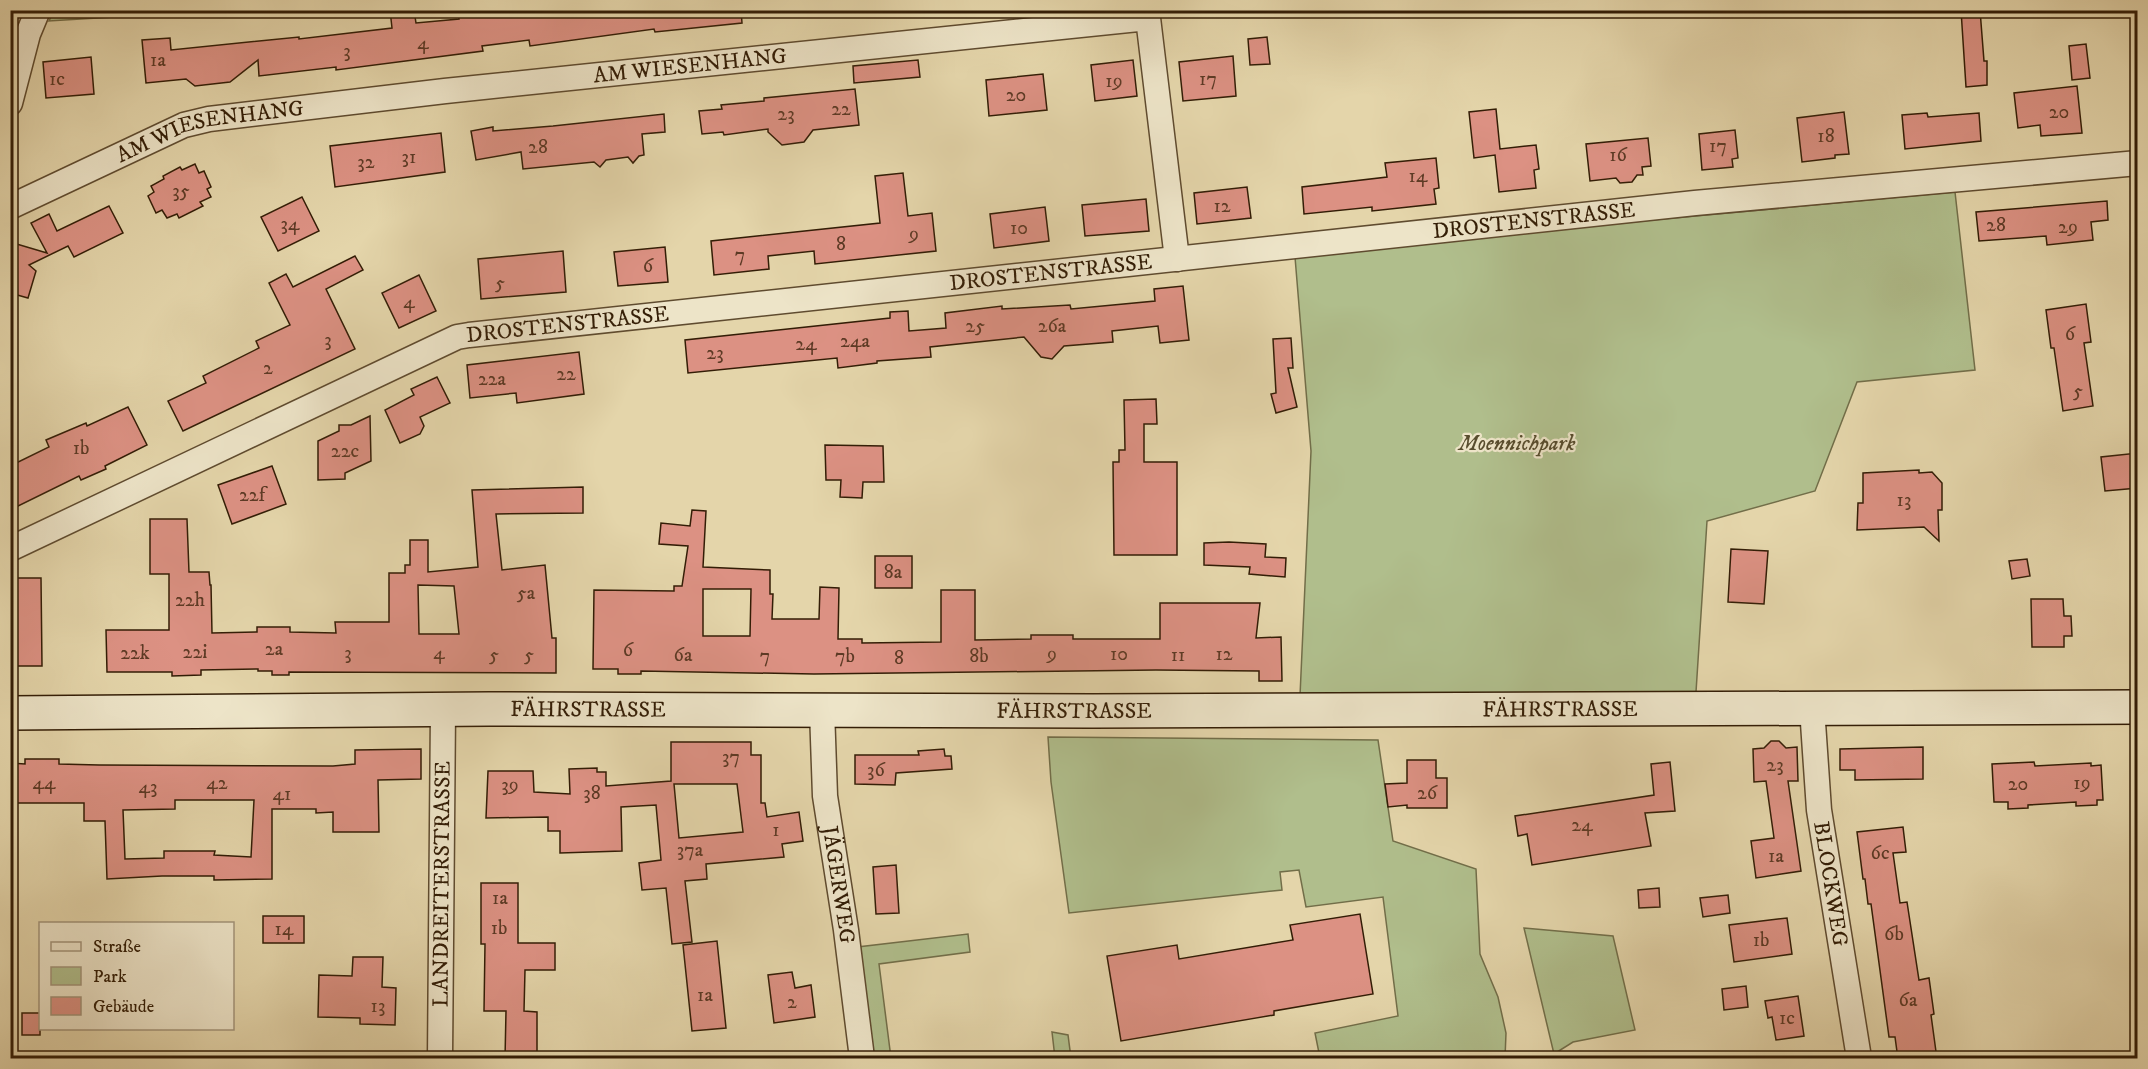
<svg xmlns="http://www.w3.org/2000/svg" width="2148" height="1069" viewBox="0 0 2148 1069" font-family="'IM FELL DW Pica',serif">
<style>
.green{fill:#b0be8c;stroke:#726e49;stroke-width:1.5}
.building{fill:#dc9183;stroke:#331d06;stroke-width:1.5;fill-rule:evenodd}
.lines{fill:none;stroke-linecap:round;stroke-linejoin:round}
.street-casing{stroke:#5f4b2f;stroke-width:27}
.secondary-casing{stroke:#331d06;stroke-width:36}
.street{stroke:#ede4c8;stroke-width:24}
.secondary{stroke:#ede4c8;stroke-width:33}
.labels{text-anchor:middle;dominant-baseline:central;stroke-width:4.5;stroke-linejoin:round;paint-order:stroke}
.number-label{font-size:20px;fill:#5d3a25}
.street-label{font-size:22px;fill:#331d06;stroke:#ede4c8}
.park-label{font-size:22px;font-style:italic;fill:#584d2e;stroke:#ede4c8}
</style>
<rect width="100%" height="100%" fill="#e4d5aa"/>
<filter id="stains"><feTurbulence type="fractalNoise" baseFrequency=".00333" numOctaves="4"/><feColorMatrix values="0 0 0 0 .2 0 0 0 0 .09 0 0 0 0 .02 0 0 0 .5 -.17"/></filter>
<radialGradient id="worn" r=".72"><stop offset=".6" stop-color="#630" stop-opacity="0"/><stop offset="1" stop-color="#630" stop-opacity=".3"/></radialGradient>
<!-- green -->
<g class="green">
<path d="M54,11V10L120,11L114,17L49,21Z"/>
<path d="M1955,192L1975,370L1857,382L1815,491L1707,521L1696,692L1300,696L1311,451L1295,257L1652,220Z"/>
<path d="M1048,737L1378,740L1393,841L1476,869L1480,954L1498,997L1506,1033L1505,1058H1320L1315,1033L1398,1016L1383,897L1306,907L1299,870L1280,872L1282,890L1069,913L1051,782Z"/>
<path d="M1524,928L1613,936L1635,1030L1573,1042L1554,1054Z"/>
<path d="M968,934L970,952L879,964L891,1058H862L849,948Z"/>
<path d="M1052,1032L1068,1035L1071,1058H1055Z"/>
</g>
<!-- building -->
<g class="building">
<path d="M390,10H414L416,23L459,19L458,10H741L742,23L655,32L654,29L530,46L529,40L482,46L483,51L336,70V67L259,76L258,60L230,82L195,86L186,79L146,83L142,40L170,38L171,50L299,37V39L392,28Z"/>
<path d="M1961,10H1980L1984,61H1987V85L1966,87Z"/>
<path d="M1267,37L1270,64L1250,65L1248,39Z"/>
<path d="M2086,44L2090,78L2072,80L2069,46Z"/>
<path d="M1233,56L1236,96L1183,101L1179,62Z"/>
<path d="M91,57L94,94L46,98L43,62Z"/>
<path d="M918,60L920,77L854,83L853,66Z"/>
<path d="M1133,60L1137,96L1095,101L1091,65Z"/>
<path d="M1043,74L1047,110L989,116L986,80Z"/>
<path d="M2077,86L2082,133L2041,136L2040,125L2018,128L2014,93Z"/>
<path d="M855,89L859,125L813,130L804,142L782,145L768,132V129L724,135L723,132L702,134L699,111L722,109L721,105L764,101V98Z"/>
<path d="M1496,109L1500,149L1536,145L1539,169L1534,170L1536,188L1499,192L1495,155L1474,158L1469,112Z"/>
<path d="M1844,112L1849,154L1835,155V158L1802,162L1797,118Z"/>
<path d="M1927,113L1928,117L1979,113L1981,141L1905,149L1902,115Z"/>
<path d="M664,114L665,132L642,134L644,155L639,156L633,163L628,157L606,160L600,167L594,162L523,169L521,152L476,160L471,131L493,127V131L553,126Z"/>
<path d="M1735,130L1738,158L1732,159L1733,167L1702,170L1699,134Z"/>
<path d="M441,133L445,172L335,187L330,146Z"/>
<path d="M1648,138L1651,166L1642,167L1643,175H1637L1632,182L1620,183L1616,178L1590,181L1586,144Z"/>
<path d="M1436,158L1439,188L1434,189L1436,204L1372,211V207L1304,214L1302,187L1387,177L1385,163Z"/>
<path d="M195,164L199,173L204,171L211,187L207,189L211,197L200,202L203,206L179,218L177,214L167,218L162,210L156,213L148,196L154,192L151,186L164,179L163,176L180,167L182,170Z"/>
<path d="M903,173L908,216L932,213L936,251L815,264L814,251L768,256L769,269L714,275L711,241L880,223L875,176Z"/>
<path d="M1247,187L1251,218L1197,224L1194,193Z"/>
<path d="M302,197L319,231L278,251L261,217Z"/>
<path d="M1146,199L1149,231L1085,236L1082,205Z"/>
<path d="M2107,201L2108,220L2091,222L2093,240L2047,245L2046,236L1979,241L1976,212Z"/>
<path d="M109,206L123,233L74,257L68,246L29,265L36,271L28,298L10,293V242L47,253L31,223L49,214L57,231Z"/>
<path d="M1045,207L1049,241L994,248L990,214Z"/>
<path d="M665,247L668,282L618,286L614,252Z"/>
<path d="M563,251L566,292L481,299L478,259Z"/>
<path d="M355,256L363,270L326,289L355,349L183,431L168,401L206,383L203,376L259,348L256,341L290,325L269,283L286,274L293,287Z"/>
<path d="M419,275L436,311L399,328L382,293Z"/>
<path d="M1183,286L1189,340L1160,343L1158,326L1112,331L1113,342L1064,346L1052,359L1041,357L1024,337L930,347L931,357L877,361V363L838,368L837,358L688,373L685,340L890,318V312L908,311L909,331L946,328L945,313L1002,306V309L1070,305L1071,309L1155,301L1154,289Z"/>
<path d="M2086,304L2091,342L2084,343L2093,406L2063,411L2054,348H2051L2046,310Z"/>
<path d="M1291,338L1293,368H1288L1297,407L1276,413L1271,394L1276,393L1273,339Z"/>
<path d="M579,352L584,394L517,403L516,393L470,398L467,365Z"/>
<path d="M437,377L450,403L420,417L424,426L420,434L400,443L385,410L414,395L411,389Z"/>
<path d="M1156,399L1157,424H1144V462H1177V555H1114L1113,462H1119V450H1125L1124,400Z"/>
<path d="M128,407L147,445L105,466L106,469L81,480L79,476L10,510V466L49,447L46,440L86,423L87,426Z"/>
<path d="M370,416L371,461L345,473V479L318,480V441L339,431V425H351Z"/>
<path d="M825,445L883,446L884,482H863L862,498L840,497L841,480H826Z"/>
<path d="M2138,453V488L2105,491L2101,457Z"/>
<path d="M272,466L286,504L232,524L218,485Z"/>
<path d="M1919,470V473L1932,472L1942,483V510H1938L1939,541L1924,527L1857,530L1858,503H1863V473Z"/>
<path d="M583,487V513L496,514L502,570L545,565L552,638H556V673L289,672V675H272V671H258V669L201,670V675L172,676V672H107L106,630H169V574H150V519H187L189,572H209L210,585H211L212,633L257,632V627H290V632L336,633L335,622H389V573H405V565H410V540H428V572L478,567L472,490ZM418,585L454,586L459,634H419Z"/>
<path d="M692,510L706,511L703,567L770,570V594H773L772,619H819L820,587L839,588L838,639H862V643L941,642V590H975V640L1031,639V635H1073V639H1160V603H1260L1256,638L1281,637L1282,681H1259V671L1156,670L814,674L641,671V674H618V669H593L594,590L674,591V586H682L688,546L659,544L661,523L690,526ZM703,589H751L750,636H703Z"/>
<path d="M1229,542L1266,544L1265,557L1286,558L1285,577L1249,574L1250,567L1204,565V543Z"/>
<path d="M1731,549L1768,551L1764,604L1728,602Z"/>
<rect x="875" y="556" width="37" height="32"/>
<path d="M2027,559L2030,576L2012,579L2009,561Z"/>
<path d="M10,578H41L42,666H10Z"/>
<path d="M2031,599H2063L2064,616H2071L2072,636H2064V647H2032Z"/>
<path d="M1771,741H1779L1786,748L1797,747L1798,781H1788L1801,871L1756,878L1751,841L1774,838L1766,781L1754,782L1753,749L1764,748Z"/>
<path d="M671,742H751V755H761V803H765L767,817L799,812L803,841L782,844L784,857L706,864L707,879L685,881L692,942L672,944L666,888L642,890L639,863L661,860L656,805L621,807L622,851L560,853V831H548V817L486,818L488,771H533L534,792L570,794L569,769L597,768V772H606V786L671,781ZM674,784H737L743,832L679,838Z"/>
<path d="M1923,747V779L1855,780V770H1840V749Z"/>
<path d="M421,749V779L378,780L379,832H333V812L316,813V809H272V879L214,880V876H162L107,879L105,821H84V803H10V763L25,764V759H59V764L99,765L333,766L355,764V750ZM175,800H254L251,857L214,855L215,851H164V858L125,859L123,810L175,809Z"/>
<path d="M944,749L945,756H951L952,769L896,773L895,785L855,784V755H919L918,751Z"/>
<path d="M1407,760H1436V778H1447V808H1407V805L1388,807L1385,784L1407,783Z"/>
<path d="M1670,762L1675,811L1645,813L1651,846L1532,865L1527,834L1518,836L1515,816L1654,795L1651,764Z"/>
<path d="M2034,762L2035,766L2091,763V766L2101,765L2103,800H2097V805L2076,806V802L2028,805V808L2008,809V802H1994L1992,764Z"/>
<path d="M1903,827L1906,852L1893,853L1900,903L1907,902L1919,980L1929,978L1934,1014L1931,1015L1937,1059H1898L1895,1037H1889L1871,904H1868L1865,879H1863L1857,832Z"/>
<path d="M896,865L899,913L876,914L873,867Z"/>
<path d="M481,883H518V943H555V970H525L524,1011L537,1012V1059H505L506,1011H484L485,944H481Z"/>
<path d="M1659,888L1660,907L1639,908L1638,890Z"/>
<path d="M1728,895L1730,913L1703,917L1700,898Z"/>
<path d="M1360,914L1373,994L1274,1011V1015L1121,1041L1107,956L1177,945L1179,959L1293,940L1290,925Z"/>
<rect x="263" y="916" width="41" height="27"/>
<path d="M1787,918L1792,954L1734,962L1729,925Z"/>
<path d="M717,941L726,1028L692,1031L683,945Z"/>
<path d="M353,957H383L382,987L396,988L395,1025L360,1024V1018L318,1017L319,975L352,976Z"/>
<path d="M792,972L795,988L811,985L815,1017L774,1023L768,975Z"/>
<path d="M1746,986L1748,1007L1724,1010L1722,989Z"/>
<path d="M1798,996L1804,1036L1776,1040L1772,1017L1768,1018L1765,1001Z"/>
<rect x="22" y="1013" width="18" height="22"/>
</g>
<g class="lines">
<!-- street casing -->
<g class="street-casing">
<g id="street">
<path d="M10,103L28,34L38,10"/>
<path id="s1" d="M10,207L184,125L209,119L445,91L1148,18L1177,259"/>
<path id="s2" d="M10,549L457,337L469,335L1695,203L2138,163"/>
<path id="s3" d="M1812,708L1819,810L1859,1058"/>
<path id="s4" d="M822,710L825,796L846,930L862,1058"/>
<path id="s5" d="M440,1058L443,710"/>
</g>
</g>
<!-- secondary casing -->
<g class="secondary-casing">
<g id="secondary">
<path id="s6" d="M10,713L489,709L1093,711L2138,707"/>
</g>
</g>
<!-- street -->
<use href="#street" class="street"/>
<!-- secondary -->
<use href="#secondary" class="secondary"/>
</g>
<g class="labels">
<!-- number labels -->
<g class="number-label">
<text x="423" y="43">4</text>
<text x="347" y="51">3</text>
<text x="158" y="60">1a</text>
<text x="57" y="79">1c</text>
<text x="1208" y="79">17</text>
<text x="1114" y="81">19</text>
<text x="1016" y="95">20</text>
<text x="841" y="109">22</text>
<text x="2059" y="112">20</text>
<text x="786" y="114">23</text>
<text x="1826" y="136">18</text>
<text x="1718" y="146">17</text>
<text x="538" y="147">28</text>
<text x="1618" y="155">16</text>
<text x="409" y="157">31</text>
<text x="366" y="162">32</text>
<text x="1418" y="176">14</text>
<text x="181" y="191">35</text>
<text x="1222" y="206">12</text>
<text x="290" y="224">34</text>
<text x="1996" y="225">28</text>
<text x="2068" y="227">29</text>
<text x="1019" y="228">10</text>
<text x="914" y="234">9</text>
<text x="841" y="244">8</text>
<text x="740" y="255">7</text>
<text x="648" y="266">6</text>
<text x="500" y="283">5</text>
<text x="409" y="302">4</text>
<text x="975" y="326">25</text>
<text x="1052" y="326">26a</text>
<text x="2070" y="334">6</text>
<text x="328" y="340">3</text>
<text x="855" y="341">24a</text>
<text x="806" y="344">24</text>
<text x="715" y="353">23</text>
<text x="268" y="368">2</text>
<text x="566" y="374">22</text>
<text x="492" y="379">22a</text>
<text x="2078" y="391">5</text>
<text x="81" y="448">1b</text>
<text x="345" y="451">22c</text>
<text x="252" y="495">22f</text>
<text x="1904" y="500">13</text>
<text x="893" y="572">8a</text>
<text x="526" y="593">5a</text>
<text x="190" y="600">22h</text>
<text x="274" y="649">2a</text>
<text x="628" y="650">6</text>
<text x="195" y="652">22i</text>
<text x="135" y="653">22k</text>
<text x="348" y="653">3</text>
<text x="439" y="653">4</text>
<text x="1052" y="654">9</text>
<text x="1119" y="654">10</text>
<text x="1224" y="654">12</text>
<text x="494" y="655">5</text>
<text x="529" y="655">5</text>
<text x="683" y="655">6a</text>
<text x="1178" y="655">11</text>
<text x="765" y="656">7</text>
<text x="845" y="656">7b</text>
<text x="979" y="656">8b</text>
<text x="899" y="658">8</text>
<text x="731" y="757">37</text>
<text x="1775" y="765">23</text>
<text x="876" y="770">36</text>
<text x="44" y="783">44</text>
<text x="217" y="783">42</text>
<text x="2082" y="783">19</text>
<text x="2018" y="784">20</text>
<text x="510" y="785">39</text>
<text x="148" y="787">43</text>
<text x="592" y="793">38</text>
<text x="1427" y="793">26</text>
<text x="282" y="794">41</text>
<text x="1582" y="825">24</text>
<text x="776" y="830">1</text>
<text x="690" y="850">37a</text>
<text x="1880" y="853">6c</text>
<text x="1776" y="856">1a</text>
<text x="500" y="898">1a</text>
<text x="499" y="928">1b</text>
<text x="284" y="929">14</text>
<text x="1894" y="934">6b</text>
<text x="1761" y="940">1b</text>
<text x="705" y="995">1a</text>
<text x="1908" y="1000">6a</text>
<text x="792" y="1002">2</text>
<text x="378" y="1006">13</text>
<text x="1787" y="1018">1c</text>
</g>
<!-- street labels -->
<g class="street-label">
<text stroke="none"><textPath href="#s1" startOffset="702">AM WIESENHANG</textPath></text>
<text stroke="none"><textPath href="#s1" startOffset="216">AM WIESENHANG</textPath></text>
<text stroke="none"><textPath href="#s2" startOffset="1578">DROSTENSTRASSE</textPath></text>
<text stroke="none"><textPath href="#s2" startOffset="1092">DROSTENSTRASSE</textPath></text>
<text stroke="none"><textPath href="#s2" startOffset="606">DROSTENSTRASSE</textPath></text>
<text stroke="none"><textPath href="#s6" startOffset="1550">FÄHRSTRASSE</textPath></text>
<text stroke="none"><textPath href="#s6" startOffset="578">FÄHRSTRASSE</textPath></text>
<text stroke="none"><textPath href="#s6" startOffset="1064">FÄHRSTRASSE</textPath></text>
<text stroke="none"><textPath href="#s5" startOffset="174">LANDREITERSTRASSE</textPath></text>
<text stroke="none"><textPath href="#s3" startOffset="177">BLOCKWEG</textPath></text>
<text stroke="none"><textPath href="#s4" startOffset="176">JÄGERWEG</textPath></text>
</g>
<!-- park labels -->
<g class="park-label">
<text x="1517" y="443">Moennichpark</text>
</g>
</g>
<!-- margin -->
<rect width="2148" height="1069" fill="none" stroke="#e4d5aa" stroke-width="36"/>
<rect x="12" y="12" width="2124" height="1045" fill="none" stroke="#331d06" stroke-width="3"/>
<rect x="18" y="18" width="2112" height="1033" fill="none" stroke="#331d06" stroke-width="1.5"/>
<!-- legend -->
<rect x="39" y="922" width="195" height="108" fill="#ede4c8" stroke="#a3947a" stroke-width="1.5"/>
<rect x="51" y="942" width="30" height="9" fill="#ede4c8" stroke="#a3947a" stroke-width="1.5"/>
<text x="93" y="952" font-size="18" fill="#331d06">Straße</text>
<rect x="51" y="967" width="30" height="18" fill="#b0be8c" stroke="#a3947a" stroke-width="1.5"/>
<text x="93" y="982" font-size="18" fill="#331d06">Park</text>
<rect x="51" y="997" width="30" height="18" fill="#dc9183" stroke="#a3947a" stroke-width="1.5"/>
<text x="93" y="1012" font-size="18" fill="#331d06">Gebäude</text>
<rect width="100%" height="100%" filter="url(#stains)"/>
<rect width="100%" height="100%" fill="url(#worn)"/>
</svg>
